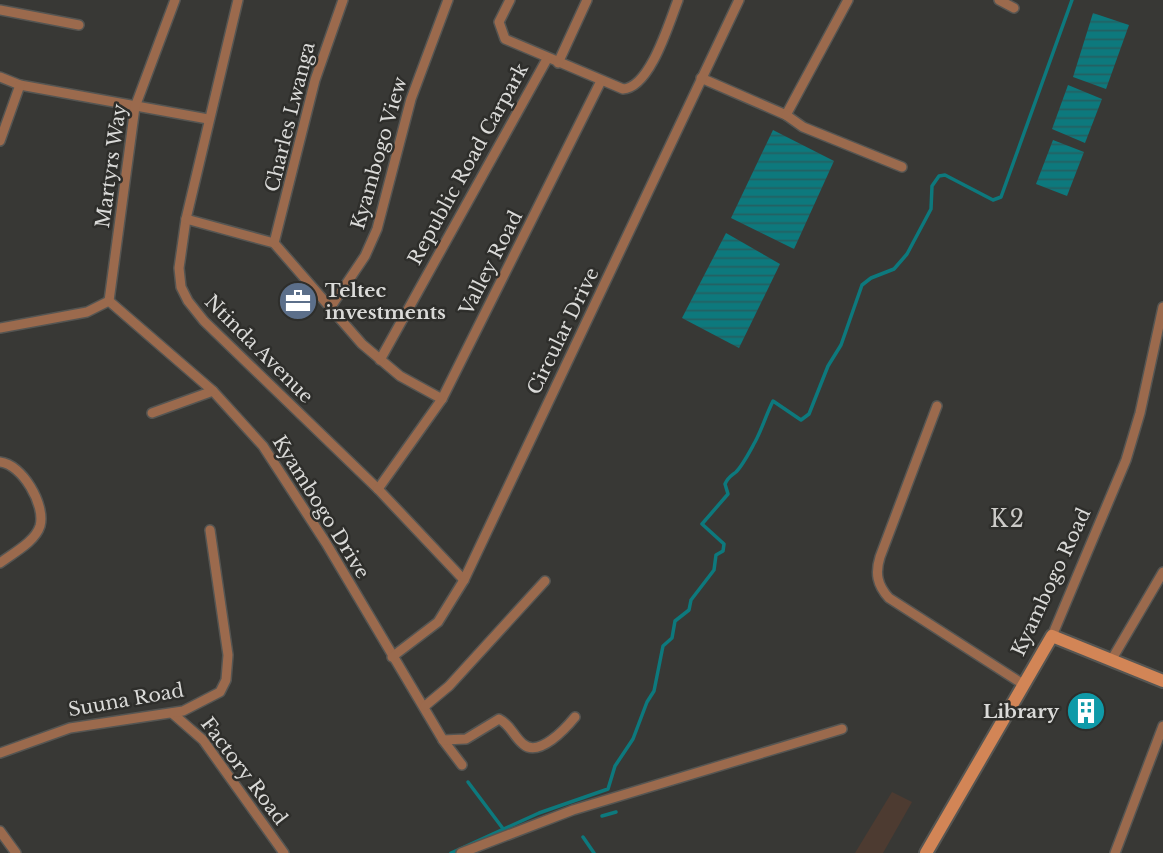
<svg xmlns="http://www.w3.org/2000/svg" width="1163" height="853" viewBox="0 0 1163 853" font-family="'Libre Baskerville',serif">
<style>
.medical{fill:#4d3b31}
.water{fill:url(#water-rules)}
.lines{fill:none;stroke-linecap:round;stroke-linejoin:round}
.stream{stroke:#0d797d;stroke-width:3.5}
.street-casing{stroke:#555552;stroke-width:12}
.secondary-casing{stroke:#555552;stroke-width:16}
.street{stroke:#9b6a4d;stroke-width:9}
.secondary{stroke:#d28556;stroke-width:12}
.labels{text-anchor:middle;dominant-baseline:central;stroke-width:5;stroke-linejoin:round;paint-order:stroke}
.street-label{font-size:19px;fill:#dadad8;stroke:#2e2e2b}
.poi-label{font-size:19px;font-weight:bold;fill:#dadad8;stroke:#2e2e2b;text-anchor:start}
.quarter-label{font-size:23px;letter-spacing:2px;fill:#cbcac7;stroke:#2e2e2b}
</style>
<defs>
<pattern id="water-rules" width="6" height="5" patternUnits="userSpaceOnUse" patternTransform="scale(1.75)"><rect width="6" height="5" fill="#0d797d"/><path d="M0 2.5h6" fill="none" stroke="#246062"/></pattern>
</defs>
<rect width="100%" height="100%" fill="#383835"/>
<!-- medical -->
<path class="medical" d="M892,792L912,802L883,853H855Z"/>
<!-- water -->
<g class="water">
<path d="M1093,13L1129,25L1106,89L1073,77Z"/>
<path d="M1068,85L1102,99L1085,143L1052,129Z"/>
<path d="M773,130L834,161L794,249L731,218Z"/>
<path d="M1053,140L1084,152L1067,196L1036,184Z"/>
<path d="M726,233L780,264L739,348L682,318Z"/>
</g>
<g class="lines">
<!-- stream -->
<g class="stream">
<path d="M468,782L504,830"/>
<path d="M602,816L616,812"/>
<path d="M583,837L594,853"/>
<path d="M451,853L539,813L608,789L615,766L633,739L647,702L654,691L663,646L672,638L675,621L689,610L691,600L714,570L716,555L723,551L724,544L702,524L728,494L725,484C728,477 731,476 736,472C743,465 750,451 755,442C762,429 766,415 773,401L801,420L809,414L828,366L841,345L862,285L871,278L894,269L907,254L931,209L932,186L939,176L945,175L993,200L1001,197L1072,0"/>
</g>
<!-- street casing -->
<g class="street-casing">
<g id="street">
<path d="M238,0L186,219L179,268L181,287L188,301L204,321L378,489L464,580"/>
<path d="M510,0L499,22L505,39L623,89C650,88 669,23 678,0"/>
<path d="M999,0L1014,8"/>
<path d="M0,10L79,25"/>
<path d="M558,63L587,0"/>
<path d="M0,77L20,85L208,119"/>
<path d="M701,78L786,115L848,0"/>
<path d="M786,115L803,127L902,167"/>
<path d="M0,141L20,85"/>
<path d="M186,219L274,243L362,344L400,376L442,399"/>
<path d="M274,243L315,80L343,0"/>
<path d="M109,301L213,391L263,446L326,543L443,740L462,765"/>
<path d="M109,301L135,107L175,0"/>
<path d="M330,308L365,256L377,229L411,99L448,0"/>
<path d="M0,328L87,312L109,301"/>
<path d="M380,360L547,59"/>
<path d="M937,406L880,557C875,573 877,585 889,598L1023,684"/>
<path d="M152,413L213,391"/>
<path d="M0,462C22,464 46,505 40,526C35,542 13,553 0,563"/>
<path d="M378,489L442,399L601,81"/>
<path d="M1052,636L1126,460L1140,413L1163,307"/>
<path d="M392,657L438,622L464,580L739,0"/>
<path d="M1112,659L1163,572"/>
<path d="M425,706L449,686L545,581"/>
<path d="M172,713L203,740L284,853"/>
<path d="M443,740L466,739L499,719C510,724 514,737 523,744C539,758 566,728 575,717"/>
<path d="M0,753L70,728L183,711L220,692L226,680L228,655L210,530"/>
<path d="M0,831L16,853"/>
<path d="M461,853L573,810L842,729"/>
<path d="M1115,853L1163,726"/>
</g>
</g>
<!-- secondary casing -->
<g class="secondary-casing">
<path id="secondary" d="M926,853L1052,636L1163,681"/>
</g>
<!-- street -->
<use href="#street" class="street"/>
<!-- secondary -->
<use href="#secondary" class="secondary"/>
</g>
<!-- icons -->
<defs>
<g id="office-disc" transform="scale(2.0125)"><circle r="9.5" fill="#5c6f8a" stroke="#2e2e2b"/><path d="M-6-3h4V-5.5h4V-3h4V5H-6ZM-1-4.5V-3h2v-1.5ZM-6 0V1H6V0Z" fill="#fff"/></g>
<g id="building-disc" transform="scale(2.0125)"><circle r="9.5" fill="#0f9aa8" stroke="#2e2e2b"/><path d="M-4-6H4V6H1V3H-1V6H-4ZM-2.5-4.3h1.7v1.8h-1.7ZM.8-4.3h1.7v1.8H.8ZM-2.5-1h1.7V.8h-1.7ZM.8-1h1.7V.8H.8Z" fill="#fff"/></g>
</defs>
<g fill-rule="evenodd">
<use href="#office-disc" x="298" y="301"/>
<use href="#building-disc" x="1086" y="711"/>
</g>
<g class="labels">
<!-- street labels -->
<g class="street-label">
<text transform="translate(290 117) rotate(-76)">Charles Lwanga</text>
<text transform="translate(379 153) rotate(-74)">Kyambogo View</text>
<text transform="translate(468 164) rotate(-61)">Republic Road Carpark</text>
<text transform="translate(111 166) rotate(-82)">Martyrs Way</text>
<text transform="translate(491 263) rotate(-63)">Valley Road</text>
<text transform="translate(563 331) rotate(-64)">Circular Drive</text>
<text transform="translate(259 349) rotate(45)">Ntinda Avenue</text>
<text transform="translate(321 507) rotate(58)">Kyambogo Drive</text>
<text transform="translate(1051 582) rotate(-65)">Kyambogo Road</text>
<text transform="translate(126 700) rotate(-10)">Suuna Road</text>
<text transform="translate(244 771) rotate(53)">Factory Road</text>
</g>
<!-- poi labels -->
<g class="poi-label">
<text x="325" y="290">Teltec<tspan x="325" dy="22">investments</tspan></text>
<text x="1059" y="711" text-anchor="end">Library</text>
</g>
<!-- quarter labels -->
<g class="quarter-label">
<text x="1008" y="519">K2</text>
</g>
</g>
</svg>
